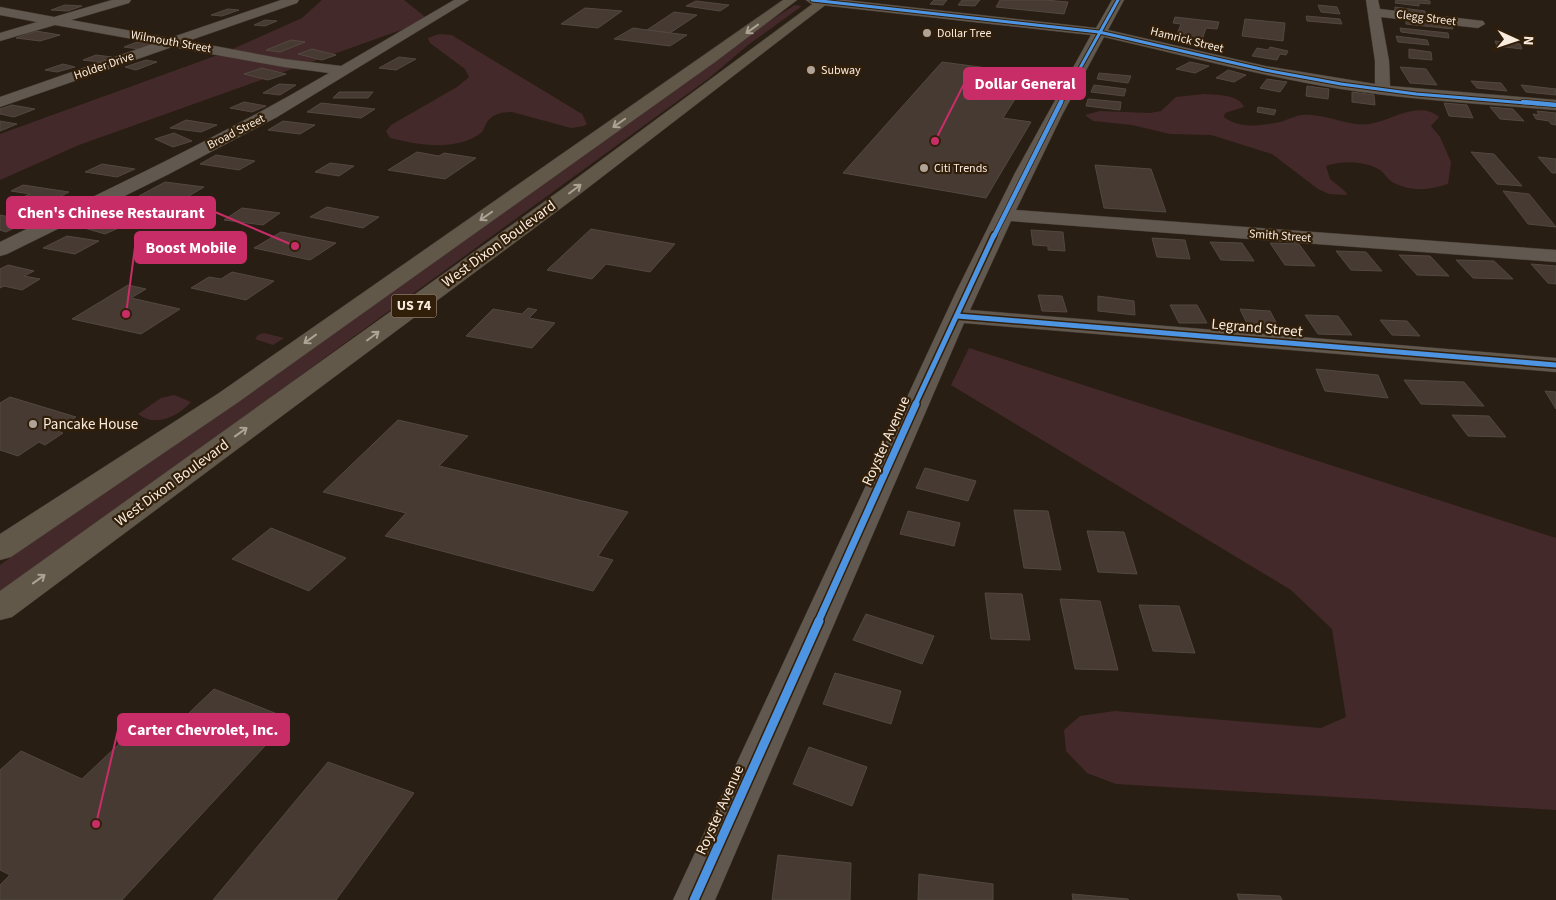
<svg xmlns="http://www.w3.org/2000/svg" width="1556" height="900" viewBox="0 0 1556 900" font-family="'Source Sans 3',sans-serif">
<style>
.green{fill:#44292b}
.building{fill:#473a32;stroke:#534841}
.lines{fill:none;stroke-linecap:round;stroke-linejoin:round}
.minor-casing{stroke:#443b33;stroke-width:1}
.trunk-casing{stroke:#443b33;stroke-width:1}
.minor{fill:#61594f;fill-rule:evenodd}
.trunk{fill:#61584a;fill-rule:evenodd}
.cycleway-far4-casing{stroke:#321f0a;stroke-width:5}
.cycleway-far3-casing{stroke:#321f0a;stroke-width:6}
.cycleway-far2-casing{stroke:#321f0a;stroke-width:8}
.cycleway-far1-casing{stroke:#321f0a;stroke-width:10}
.cycleway-casing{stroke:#321f0a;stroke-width:12}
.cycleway-far4{stroke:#4d94e3;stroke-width:3}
.cycleway-far3{stroke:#4d94e3;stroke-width:4.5}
.cycleway-far2{stroke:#4d94e3;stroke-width:5}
.cycleway-far1{stroke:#4d94e3;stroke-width:7}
.cycleway{stroke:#4d94e3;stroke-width:9}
.oneway{stroke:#ada294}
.poi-dot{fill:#b0a498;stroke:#321f0a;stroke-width:2}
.labels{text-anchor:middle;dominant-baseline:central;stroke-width:4.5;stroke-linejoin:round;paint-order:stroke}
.far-street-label{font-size:12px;fill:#f9ecdf;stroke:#321f0a}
.far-poi-label{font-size:12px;fill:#f9ecdf;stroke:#321f0a;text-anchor:start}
.shield{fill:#321f0a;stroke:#bdae9f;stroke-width:1}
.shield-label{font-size:14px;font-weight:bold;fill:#f9ecdf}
.street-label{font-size:15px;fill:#f9ecdf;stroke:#321f0a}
.poi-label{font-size:15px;fill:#f9ecdf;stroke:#321f0a;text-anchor:start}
.leader{fill:none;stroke:#c82d68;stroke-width:2}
.callout-dot{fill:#c82d68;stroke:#321f0a;stroke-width:2}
.callout{fill:#c82d68;stroke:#c82d68;stroke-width:2}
.callout-label{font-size:16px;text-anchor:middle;font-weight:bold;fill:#fff}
</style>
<rect width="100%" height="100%" fill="#291e13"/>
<!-- green -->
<g class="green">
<path d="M322,0H404L429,20L79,145L0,180V134L226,52L302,18Z"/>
<path d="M795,5L802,6L748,45L708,79L0,594V565L771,20Z"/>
<path d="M439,34L452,35L458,39L582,114L587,124L584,126L571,128L512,112C502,112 493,114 487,122C485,125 484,130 482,132C457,152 418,145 390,138L386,131L391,125L457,87L469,77L465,69L430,43L428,38Z"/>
<path d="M1204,94C1216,95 1239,94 1244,107L1225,113L1224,117C1239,129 1262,126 1280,122C1287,120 1294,116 1302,115C1326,113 1346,127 1370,124C1392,120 1419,100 1439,117L1431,126L1440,137L1451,162L1448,184C1430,190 1412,192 1394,183C1388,180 1385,174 1380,170C1366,161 1341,160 1326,166L1330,179L1346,192L1347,195L1329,194L1318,189L1272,154L1211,135L1170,134L1132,125L1093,121L1085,115L1100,111L1150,113L1161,111L1176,97Z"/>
<path d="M264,333L284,338L273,345L255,339L258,335Z"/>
<path d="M969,348L1556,538V810L1116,784L1087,773L1066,751L1064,730L1080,716L1115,711L1321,728L1346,717L1332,629L1291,590L951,385Z"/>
<path d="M174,395L191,402C178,416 156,428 138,414L161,398Z"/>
</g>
<!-- building -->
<g class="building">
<path d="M934,0H947L943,5L930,4Z"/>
<path d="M962,0H980L975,6L958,5Z"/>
<path d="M1000,0H1045L1068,2L1064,14L996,7Z"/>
<path d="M1396,0H1422L1430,1V4L1419,3V6L1395,3Z"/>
<path d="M696,1L729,5L720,11L686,6Z"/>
<path d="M65,5L82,6L68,11L51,10Z"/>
<path d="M1318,5L1337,7L1340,14L1321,12Z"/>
<path d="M1395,7L1425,11V15L1395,12Z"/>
<path d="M585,8L622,11L598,28L561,24Z"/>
<path d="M228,9L239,10L222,16L211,15Z"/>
<path d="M674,12L697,15L670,33L647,30Z"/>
<path d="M1306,16L1340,19L1342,24L1307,21Z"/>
<path d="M1175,17L1219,22L1217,29L1206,28L1202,40L1176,37L1181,24L1173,23Z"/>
<path d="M1245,19L1285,23L1283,41L1242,36Z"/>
<path d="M265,20L277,21L265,26L254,25Z"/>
<path d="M1406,20L1451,24L1453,29L1406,24Z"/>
<path d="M633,28L647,30L687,35L670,46L614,39Z"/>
<path d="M1400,28L1448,33L1449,38L1401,32Z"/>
<path d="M36,31L60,35L40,41L16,38Z"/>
<path d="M1396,36L1427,40L1429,45L1398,42Z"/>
<path d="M291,40L305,42L280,52L266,50Z"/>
<path d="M1495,41L1520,44L1522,49L1497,46Z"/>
<path d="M137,42L152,44L139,49L124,47Z"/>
<path d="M1270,47L1288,51L1286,55L1280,54L1277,60L1252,56L1257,48L1268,50Z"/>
<path d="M312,49L336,55L322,60L298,54Z"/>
<path d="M1409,49L1431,52L1432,60L1409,58Z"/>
<path d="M96,55L112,57L99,62L83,60Z"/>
<path d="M399,57L416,59L396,70L379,68Z"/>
<path d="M146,60L157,62L136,70L125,67Z"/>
<path d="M942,62L1048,76L1044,82L1027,80L1003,118L1031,122L986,198L843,173Z"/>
<path d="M1190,62L1209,66L1195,73L1176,69Z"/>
<path d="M63,64L75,67L57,72L45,70Z"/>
<path d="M1400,67L1426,69L1437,85L1410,83Z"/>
<path d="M262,68L286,74L268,80L244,74Z"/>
<path d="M1228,70L1246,75L1234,82L1216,78Z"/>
<path d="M1099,73L1131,76L1128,83L1097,79Z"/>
<path d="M1267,79L1287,82L1280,92L1260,88Z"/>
<path d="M1471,81L1501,83L1507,91L1477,88Z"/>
<path d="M279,84L296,85L280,95L263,93Z"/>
<path d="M1094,85L1126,89L1124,96L1091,92Z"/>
<path d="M1521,85L1556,89V95L1526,92Z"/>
<path d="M1307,86L1329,89L1328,99L1306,96Z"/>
<path d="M339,92H373L368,98H333Z"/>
<path d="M1352,92L1374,95L1375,105L1352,102Z"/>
<path d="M1088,99L1121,102L1120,110L1086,106Z"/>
<path d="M244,102L266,106L252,112L230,108Z"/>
<path d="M321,103L375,109L361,118L307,112Z"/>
<path d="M1444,103L1467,105L1473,118L1449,116Z"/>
<path d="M12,105L35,109L14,117L0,114V109Z"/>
<path d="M1258,107L1276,110L1274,115L1257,112Z"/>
<path d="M1490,107L1513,109L1524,121L1500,119Z"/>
<path d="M1537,111L1556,113V125L1551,124L1549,121L1536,119L1533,114L1539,115Z"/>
<path d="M186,120L217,125L201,132L170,128Z"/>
<path d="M0,121L17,124L0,131Z"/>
<path d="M283,121L315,125L300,134L268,130Z"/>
<path d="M174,133L192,141L173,147L155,139Z"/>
<path d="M417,152L439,156L444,153L476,158L445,179L388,170Z"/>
<path d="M1471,152L1494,154L1522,186L1497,184Z"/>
<path d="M216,155L255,161L239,170L200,164Z"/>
<path d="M1538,157L1556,159V173H1552Z"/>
<path d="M330,163L354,166L339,176L315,172Z"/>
<path d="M102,164L135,169L117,177L85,172Z"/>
<path d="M1095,165L1151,169L1166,212L1104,208Z"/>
<path d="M165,182L204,187L179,202L139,196Z"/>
<path d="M23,185L69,192L44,205L16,200L30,194L11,191Z"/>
<path d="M1503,191L1529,194L1556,227L1528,224Z"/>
<path d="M327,207L379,217L363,228L310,217Z"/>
<path d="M242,208L280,213L263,225L224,220Z"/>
<path d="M0,215L28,221L6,232L0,230Z"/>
<path d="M106,216L130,223L105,234L81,227Z"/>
<path d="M591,229L675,244L650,272L606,264L592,279L547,270Z"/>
<path d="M1031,230L1063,232L1065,251L1048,250V246L1033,245Z"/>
<path d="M281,232L336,243L310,260L254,248Z"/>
<path d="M67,236L99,241L75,254L43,248Z"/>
<path d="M1152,238L1185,240L1190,259L1157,257Z"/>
<path d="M1210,242L1242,243L1254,261L1221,260Z"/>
<path d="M1270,243L1299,244L1315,266L1285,265Z"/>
<path d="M1336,251L1366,252L1382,271L1351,270Z"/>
<path d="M1399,255L1430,256L1449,276L1417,275Z"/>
<path d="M1456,260L1494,261L1513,279L1473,278Z"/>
<path d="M1531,264L1556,266V284L1548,283Z"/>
<path d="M8,265L34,271L24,276L40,279L22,290L4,286L0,288V269Z"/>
<path d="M232,272L274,281L246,300L191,288L209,277L221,279Z"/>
<path d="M128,285L146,289L131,298L180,309L141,334L72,319Z"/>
<path d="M1038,295L1062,296L1067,312L1042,311Z"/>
<path d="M1098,296L1134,301L1135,315L1098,311Z"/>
<path d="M1170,305H1197L1207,323H1179Z"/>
<path d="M528,308L537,310L529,318L555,323L532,348L466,336L493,309L522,314Z"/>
<path d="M1240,309L1270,311L1280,330L1249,328Z"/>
<path d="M1305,315L1338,316L1352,335L1318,334Z"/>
<path d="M1380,320L1407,321L1420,336L1392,335Z"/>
<path d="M1316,369L1378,375L1388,398L1325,391Z"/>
<path d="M1404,380L1464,382L1484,406L1421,404Z"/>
<path d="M1545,391L1556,392V409Z"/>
<path d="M10,397L76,417L56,430L63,433L45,445L39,442L18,456L0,450V403Z"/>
<path d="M1452,415L1489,416L1506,437L1468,436Z"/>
<path d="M398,420L468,436L439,466L628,512L598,556L613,560L593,591L385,536L406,513L323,492Z"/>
<path d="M925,468L976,481L968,501L916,488Z"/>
<path d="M1014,510L1048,511L1061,570L1024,568Z"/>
<path d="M908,511L960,523L954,546L900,534Z"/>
<path d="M271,528L346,558L309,591L232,559Z"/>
<path d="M1087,531L1124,532L1137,574L1098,572Z"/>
<path d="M985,593L1022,594L1030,640L991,639Z"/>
<path d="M1060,599L1100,601L1118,670L1075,669Z"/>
<path d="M1139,605L1179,606L1195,653L1153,651Z"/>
<path d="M866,614L934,636L922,664L853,640Z"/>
<path d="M835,673L901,691L891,724L823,704Z"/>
<path d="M214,689L290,719L122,900H0V885L10,875L0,870V770L21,751L82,779L137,727L163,738Z"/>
<path d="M809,747L867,767L852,806L793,784Z"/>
<path d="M328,762L414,793L336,900H213Z"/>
<path d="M778,855L851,863L850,900H772Z"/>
<path d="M919,874L993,884V900H918Z"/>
<path d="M1072,894L1128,899L1129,900H1073Z"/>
<path d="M1237,894L1280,896L1282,900H1239Z"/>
</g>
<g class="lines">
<!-- minor casing -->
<g class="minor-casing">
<g id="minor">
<path d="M112,0H131L129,3L71,20L170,38L281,0H299L297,3L188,41L284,59L341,66L454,0H469L277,117L169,174L7,254L0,256V242C111,188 222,136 329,73L284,67L172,47L0,107V97L155,43L55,25L0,41V33L37,22L0,15V7L54,17Z"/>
<path d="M806,0H845L1096,28L1112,0H1124L1108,30L1265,66L1375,84V61L1366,0H1378L1380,9L1483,21L1485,24L1478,28L1381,17L1389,61L1390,86L1556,100V110C1484,104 1412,100 1341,89C1261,76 1182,55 1104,37L1062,115L1016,210L1556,250V262L1011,221L970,310L1556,358V372L964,323L715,900H673L956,292L1015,173L1091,35L812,4Z"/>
</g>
</g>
<!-- trunk casing -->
<g class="trunk-casing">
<g id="trunk">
<path d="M783,0H797L715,62L237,403L11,557L0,560V534L219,393Z"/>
<path d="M818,0H832L576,197L12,617L0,620V591L562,189Z"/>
</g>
</g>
<!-- minor -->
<use href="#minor" class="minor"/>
<!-- trunk -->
<use href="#trunk" class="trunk"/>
<!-- cycleway-far4 casing -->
<g class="cycleway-far4-casing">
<g id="cycleway-far4">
<path d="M812,0L1099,32L1265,70L1341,84L1416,94L1539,104"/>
<path d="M1060,104L1118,0"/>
</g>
</g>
<!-- cycleway-far3 casing -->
<g class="cycleway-far3-casing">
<g id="cycleway-far3">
<path d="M1523,102L1556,105"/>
<path d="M994,236L1061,102"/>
</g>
</g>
<!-- cycleway-far2 casing -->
<g class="cycleway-far2-casing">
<g id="cycleway-far2">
<path d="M957,316L1556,365"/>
<path d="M915,405L994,235"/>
</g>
</g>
<!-- cycleway-far1 casing -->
<g class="cycleway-far1-casing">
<path id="cycleway-far1" d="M818,622L916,404"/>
</g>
<!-- cycleway casing -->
<g class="cycleway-casing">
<path id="cycleway" d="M694,900L819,621"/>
</g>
<!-- cycleway-far4 -->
<use href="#cycleway-far4" class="cycleway-far4"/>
<!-- cycleway-far3 -->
<use href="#cycleway-far3" class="cycleway-far3"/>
<!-- cycleway-far2 -->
<use href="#cycleway-far2" class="cycleway-far2"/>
<!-- cycleway-far1 -->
<use href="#cycleway-far1" class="cycleway-far1"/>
<!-- cycleway -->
<use href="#cycleway" class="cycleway"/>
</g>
<!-- one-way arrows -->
<defs><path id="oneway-shaft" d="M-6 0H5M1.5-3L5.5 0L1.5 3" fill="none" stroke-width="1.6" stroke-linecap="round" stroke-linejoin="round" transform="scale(1.25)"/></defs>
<g class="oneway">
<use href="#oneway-shaft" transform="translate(752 29) rotate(144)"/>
<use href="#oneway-shaft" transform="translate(619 123) rotate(145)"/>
<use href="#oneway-shaft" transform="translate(575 189) rotate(-37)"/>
<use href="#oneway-shaft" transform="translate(486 216) rotate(145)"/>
<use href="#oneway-shaft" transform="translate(373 336) rotate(-37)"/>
<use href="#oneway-shaft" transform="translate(310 339) rotate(144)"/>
<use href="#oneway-shaft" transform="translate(241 432) rotate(-36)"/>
<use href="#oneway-shaft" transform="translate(39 579) rotate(-36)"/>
</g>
<!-- markers -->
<g class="poi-dot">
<circle cx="927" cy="33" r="5"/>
<circle cx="811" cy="70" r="5"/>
<circle cx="924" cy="168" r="5"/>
<circle cx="33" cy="424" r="5"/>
</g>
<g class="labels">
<!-- far-street labels -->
<g class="far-street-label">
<text transform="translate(1426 18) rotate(7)">Clegg Street</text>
<text transform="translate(1187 40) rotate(14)">Hamrick Street</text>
<text transform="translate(171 42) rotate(10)">Wilmouth Street</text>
<text transform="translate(104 66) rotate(-19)">Holder Drive</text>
<text transform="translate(236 132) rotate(-27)">Broad Street</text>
<text transform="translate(1280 236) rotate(4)">Smith Street</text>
</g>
<!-- far-poi labels -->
<g class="far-poi-label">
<text x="937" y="33">Dollar Tree</text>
<text x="821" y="70">Subway</text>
<text x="934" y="168">Citi Trends</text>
</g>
<!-- shield labels -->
<rect class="shield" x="391.5" y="294.5" width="45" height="23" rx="4"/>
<g class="shield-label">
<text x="414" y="306">US 74</text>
</g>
<!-- street labels -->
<g class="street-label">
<text transform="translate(499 244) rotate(-36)">West Dixon Boulevard</text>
<text transform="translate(1257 328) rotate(5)">Legrand Street</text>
<text transform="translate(886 441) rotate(-66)">Royster Avenue</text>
<text transform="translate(172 483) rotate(-36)">West Dixon Boulevard</text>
<text transform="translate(720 810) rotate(-66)">Royster Avenue</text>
</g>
<!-- poi labels -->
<g class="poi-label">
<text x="43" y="424">Pancake House</text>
</g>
</g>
<!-- callouts -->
<path class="leader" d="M935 141L964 84M295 246L215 212M126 314L135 247M96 824L118 730"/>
<g class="callout-dot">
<circle cx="935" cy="141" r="5"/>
<circle cx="295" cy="246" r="5"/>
<circle cx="126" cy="314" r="5"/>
<circle cx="96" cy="824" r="5"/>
</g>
<g class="callout">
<rect x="964" y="68" width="121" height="31" rx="5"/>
<rect x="7" y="197" width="208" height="31" rx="5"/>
<rect x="135" y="232" width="111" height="31" rx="5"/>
<rect x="118" y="714" width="171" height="31" rx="5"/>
</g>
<g class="callout-label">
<text x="1025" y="89">Dollar General</text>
<text x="111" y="218">Chen's Chinese Restaurant</text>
<text x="191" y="253">Boost Mobile</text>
<text x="203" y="735">Carter Chevrolet, Inc.</text>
</g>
<!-- north arrow -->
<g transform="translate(1516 40) rotate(93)" stroke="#321f0a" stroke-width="4" paint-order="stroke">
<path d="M0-4L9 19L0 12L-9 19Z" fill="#f9ecdf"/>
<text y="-8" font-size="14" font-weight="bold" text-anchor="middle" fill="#f9ecdf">N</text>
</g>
</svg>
